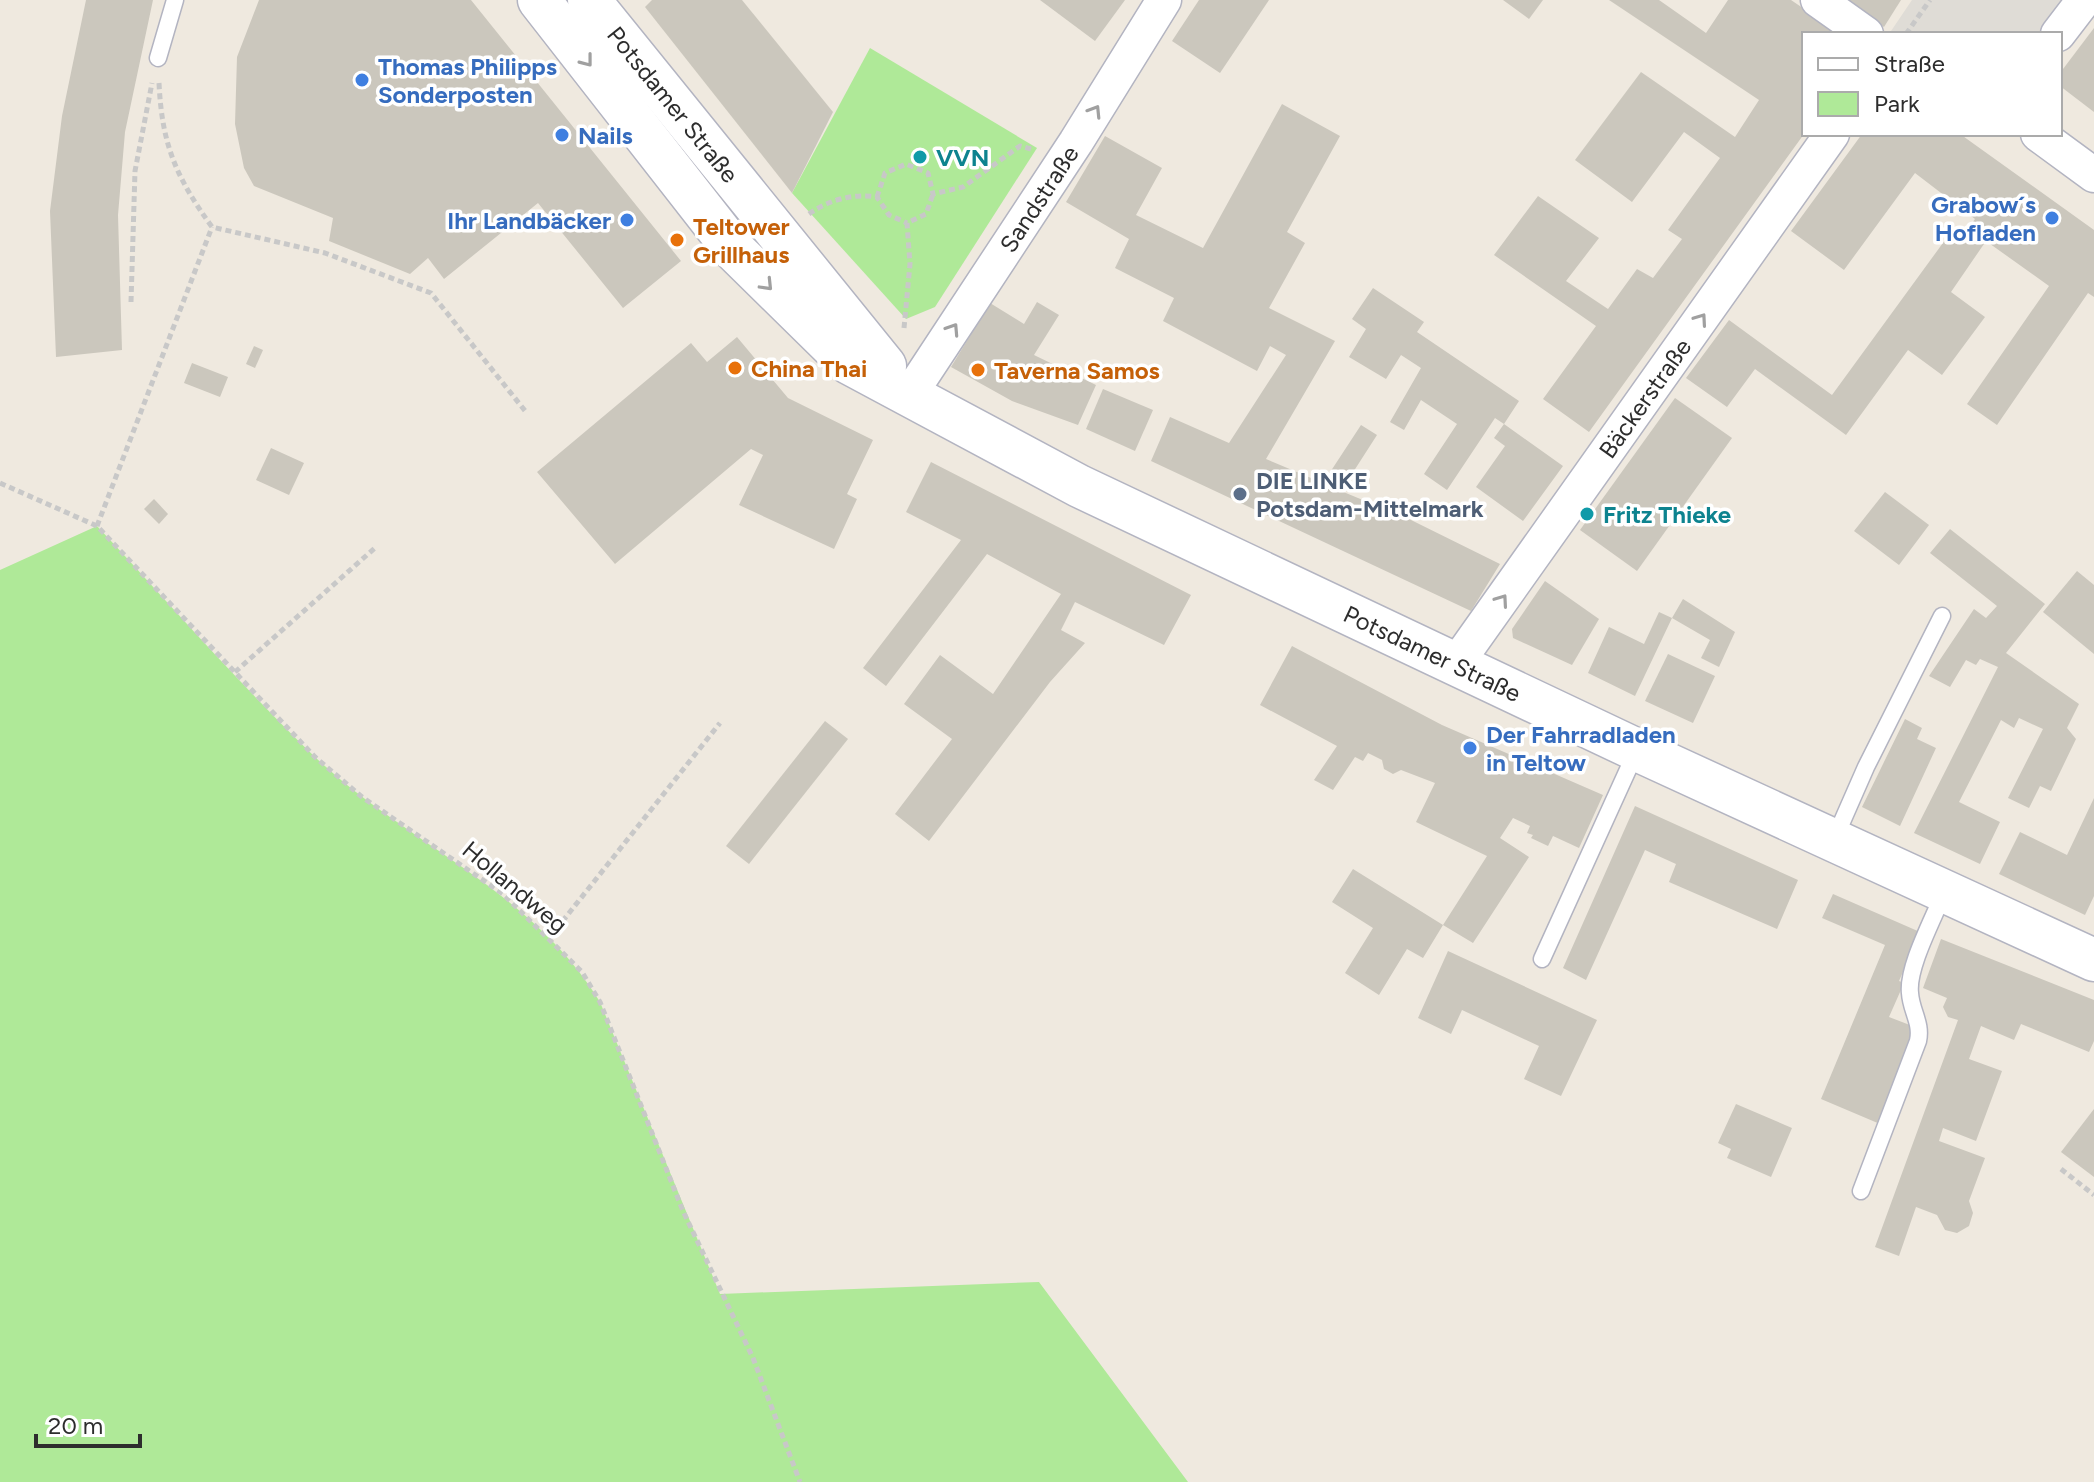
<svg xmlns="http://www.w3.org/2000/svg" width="2094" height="1482" viewBox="0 0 2094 1482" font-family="Figtree,sans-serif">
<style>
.green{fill:#afe998}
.plaza{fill:#dfdcd6}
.building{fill:#cbc7bd}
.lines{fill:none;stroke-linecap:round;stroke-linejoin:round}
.service-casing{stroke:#b3b4c1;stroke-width:19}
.minor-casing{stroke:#b3b4c1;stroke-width:37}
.tertiary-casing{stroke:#b3b4c1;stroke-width:45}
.path{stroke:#c8c8c8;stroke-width:5;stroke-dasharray:6 4;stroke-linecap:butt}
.service{stroke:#fff;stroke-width:16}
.minor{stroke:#fff;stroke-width:34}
.tertiary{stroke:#fff;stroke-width:42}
.oneway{stroke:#a0a0a0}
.shop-dot{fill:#3f7fe0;stroke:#fff;stroke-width:3}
.culture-dot{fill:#0f9aa8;stroke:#fff;stroke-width:3}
.food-dot{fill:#e8710a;stroke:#fff;stroke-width:3}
.service-dot{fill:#5c6f8a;stroke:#fff;stroke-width:3}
.labels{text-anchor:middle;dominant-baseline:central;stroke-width:7;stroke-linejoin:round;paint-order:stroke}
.shop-label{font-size:24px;font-weight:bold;fill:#366cbe;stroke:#fff;text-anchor:start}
.street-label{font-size:24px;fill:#2d2d2d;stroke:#fff}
.culture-label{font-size:24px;font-weight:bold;fill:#0d838f;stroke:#fff;text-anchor:start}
.food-label{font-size:24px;font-weight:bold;fill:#c56008;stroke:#fff;text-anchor:start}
.service-label{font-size:24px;font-weight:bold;fill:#4e5e75;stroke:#fff;text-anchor:start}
</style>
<rect width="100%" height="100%" fill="#efe9df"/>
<!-- green -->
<g class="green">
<path d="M870,48L1037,148L935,307L906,319L792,193Z"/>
<path d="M97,526C169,603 239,684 315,757C407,844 532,890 600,1002L720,1294L1039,1282L1188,1482H0V570Z"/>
</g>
<!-- plaza -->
<path class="plaza" d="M1912,0H2094V9L2060,54V34H1889Z"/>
<!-- building -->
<g class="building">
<path d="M86,0H153L125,132L118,215L122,350L56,357L50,211L62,116Z"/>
<path d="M259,0H471L681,261L623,308L538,203L444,279L428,258L410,274L329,241L333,218L254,186L244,168L235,124L237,57Z"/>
<path d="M652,0H742L833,112L792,193L645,7Z"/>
<path d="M1040,0H1125L1095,41Z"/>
<path d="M1199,0H1269L1220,73L1172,41Z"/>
<path d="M1503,0H1543L1529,19Z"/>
<path d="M1609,0H1659L1706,33L1728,0H1791L1841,34H1804V134L1589,432L1543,399L1596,326L1494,255L1538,196L1599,238L1566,281L1608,309L1637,269L1653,278L1682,239L1668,230L1720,158L1684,132L1632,202L1575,160L1641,72L1735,137L1759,100Z"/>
<path d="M1843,0H1901L1884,27Z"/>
<path d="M2094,28V112L2060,86V73Z"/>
<path d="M1282,104L1340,136L1287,232L1305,243L1269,308L1335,341L1266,459L1323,483L1361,425L1377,435L1341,491L1409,519L1500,564L1471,611L1151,461L1170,417L1229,443L1286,355L1270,346L1257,371L1163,321L1174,298L1115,268L1129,239L1066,202L1105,136L1162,168L1136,215L1203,248Z"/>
<path d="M1862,134H1960L2094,230V297L2088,293L1997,425L1967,404L2049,286L1986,241L1951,292L1985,317L1942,375L1908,350L1846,435L1755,369L1727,407L1686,378L1729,320L1832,395L1948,236L1958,243L1975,219L1915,173L1844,270L1791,231Z"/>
<path d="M1373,288L1424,322L1417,332L1519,401L1504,424L1495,418L1447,490L1424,474L1457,424L1421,400L1404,430L1390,422L1421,368L1401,355L1386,379L1349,357L1366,329L1352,319Z"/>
<path d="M1037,302L1059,315L1034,355L1096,385L1078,425L1012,401L951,367L990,303L1024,324Z"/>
<path d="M737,337L788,398L873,440L847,494L857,499L834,549L739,505L763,455L751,449L615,564L537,472L691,343L707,362Z"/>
<path d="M254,346L263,350L255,368L246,364Z"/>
<path d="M192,363L228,377L220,397L184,383Z"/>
<path d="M1103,389L1153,410L1135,451L1086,429Z"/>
<path d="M1675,398L1732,438L1637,571L1580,530Z"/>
<path d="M1504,424L1563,466L1523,521L1476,487L1505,446L1494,438Z"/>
<path d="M271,448L304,463L289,495L256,480Z"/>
<path d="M931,462L1191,595L1164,645L1075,602L1061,630L1085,643L1050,682L929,841L895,814L952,739L904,704L940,655L993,694L1061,594L987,554L886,686L863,668L961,540L906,512Z"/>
<path d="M1885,492L1929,525L1899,565L1854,531Z"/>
<path d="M154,499L168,514L159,524L144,509Z"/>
<path d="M1950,529L2045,604L2006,653L2079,704L2067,728L2076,739L2051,791L2040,786L2029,808L2008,798L2043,729L2019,718L2014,728L2001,720L1959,802L2000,822L1980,864L1914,833L1998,667L1980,659L1976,665L1966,660L1950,687L1929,676L1974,609L1986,618L1997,606L1930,553Z"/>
<path d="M2077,571L2094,585V654L2043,612Z"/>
<path d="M1545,581L1599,619L1572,665L1513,638L1512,629Z"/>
<path d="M1683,599L1735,632L1719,667L1701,658L1710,640L1672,618Z"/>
<path d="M1659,612L1672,618L1635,696L1588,673L1609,627L1644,644Z"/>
<path d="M1292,646L1442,725L1603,795L1579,848L1553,836L1548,846L1531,838L1533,835L1527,833L1530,826L1513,818L1500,838L1529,857L1473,943L1443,925L1487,856L1416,822L1435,783L1401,770L1393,774L1384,769L1382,760L1368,753L1363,761L1355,757L1333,790L1314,780L1337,746L1260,705Z"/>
<path d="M1668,654L1715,676L1693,723L1645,701Z"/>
<path d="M1905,719L1922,728L1917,739L1936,748L1900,826L1862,807Z"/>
<path d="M825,721L848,739L749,864L726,846Z"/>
<path d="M2094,798V896L2085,915L1999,874L2020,832L2067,855Z"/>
<path d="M1635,806L1798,880L1777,929L1669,882L1676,864L1645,850L1586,980L1563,968Z"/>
<path d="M1353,869L1443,925L1423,958L1407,949L1379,995L1345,973L1373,928L1332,902Z"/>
<path d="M1833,894L1920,932L1899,981L1904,983L1889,1017L1915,1027L1897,1071L1901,1073L1880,1124L1821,1099L1885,945L1822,918Z"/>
<path d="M1941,939L2094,1000V1041L2089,1052L2021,1024L2014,1040L1981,1026L1969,1059L2002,1071L1976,1141L1943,1128L1939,1141L1985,1158L1969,1201L1973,1213L1969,1226L1957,1233L1945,1230L1937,1215L1916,1207L1899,1256L1875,1247L1958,1020L1948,1017L1943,1007L1947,998L1923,988Z"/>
<path d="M1448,951L1597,1020L1561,1096L1524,1079L1539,1046L1462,1010L1451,1034L1418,1018Z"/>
<path d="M1736,1104L1792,1128L1771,1177L1727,1158L1731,1149L1718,1143Z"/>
<path d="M2094,1109V1177L2061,1152Z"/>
</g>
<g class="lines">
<!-- service casing -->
<g class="service-casing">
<g id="service">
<path d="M158,58L175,0"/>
<path d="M1834,840L1866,767L1942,616"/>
<path d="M1542,959L1636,752"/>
<path d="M1861,1191L1918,1041C1922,1023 1911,1011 1910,993C1907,967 1934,918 1944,892"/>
</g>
</g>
<!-- minor casing -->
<g class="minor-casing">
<g id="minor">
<path d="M1818,0L1866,34"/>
<path d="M2058,34L2084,0"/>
<path d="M2038,134L2094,175"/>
<path id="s1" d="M910,394L1076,142L1164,0"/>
<path id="s2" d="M1456,664L1832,134"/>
</g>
</g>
<!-- tertiary casing -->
<g class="tertiary-casing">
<g id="tertiary">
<path id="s3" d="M539,0L735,251L849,363L1079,486L1637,750L2094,960"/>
<path id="s4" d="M589,0L885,366"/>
</g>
</g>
<!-- path -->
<g class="path">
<path d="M1906,34L1930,0"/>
<path d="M159,83C162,145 176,177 212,227L325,253L431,293L526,412"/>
<path d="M877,197L885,173L906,164L928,173L933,194L963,187L1020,146L1031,149"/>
<path d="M809,214C828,200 854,193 877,197L889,215L907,223"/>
<path d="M131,302L135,171L152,83"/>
<path d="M904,328L910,264L907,223L926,214L933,194"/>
<path d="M0,483L97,526L315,757L362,797L503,894L582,972L600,1002L683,1211L753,1358L800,1482"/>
<path d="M97,526L212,227"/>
<path d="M235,672L376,547"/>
<path d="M550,937L720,723"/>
<path d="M2061,1169L2094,1195"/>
</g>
<!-- service -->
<use href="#service" class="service"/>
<!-- minor -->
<use href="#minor" class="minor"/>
<!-- tertiary -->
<use href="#tertiary" class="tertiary"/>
</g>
<!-- one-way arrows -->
<defs><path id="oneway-chevron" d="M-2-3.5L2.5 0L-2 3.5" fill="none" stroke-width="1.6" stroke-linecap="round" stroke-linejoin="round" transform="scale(2)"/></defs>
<g class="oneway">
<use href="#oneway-chevron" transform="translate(587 61) rotate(52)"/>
<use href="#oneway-chevron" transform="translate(1095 111) rotate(-58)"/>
<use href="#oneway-chevron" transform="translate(767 285) rotate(46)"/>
<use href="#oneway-chevron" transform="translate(1701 319) rotate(-55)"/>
<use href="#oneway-chevron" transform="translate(953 329) rotate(-57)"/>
<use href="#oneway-chevron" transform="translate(1502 600) rotate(-55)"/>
</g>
<!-- markers -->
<g class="shop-dot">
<circle cx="362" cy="80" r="8"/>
<circle cx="562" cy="135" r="8"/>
<circle cx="2052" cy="218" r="8"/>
<circle cx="627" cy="220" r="8"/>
<circle cx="1470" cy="748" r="8"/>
</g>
<g class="culture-dot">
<circle cx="920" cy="157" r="8"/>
<circle cx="1587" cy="514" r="8"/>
</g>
<g class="food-dot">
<circle cx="677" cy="240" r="8"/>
<circle cx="735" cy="368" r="8"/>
<circle cx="978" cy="370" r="8"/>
</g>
<circle class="service-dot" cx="1240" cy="494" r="8"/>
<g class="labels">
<!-- shop labels -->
<g class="shop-label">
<text x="378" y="66">Thomas Philipps<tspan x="378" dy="28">Sonderposten</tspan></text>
<text x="578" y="135">Nails</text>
<text x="2036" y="204" text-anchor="end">Grabow´s<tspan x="2036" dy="28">Hofladen</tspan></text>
<text x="611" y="220" text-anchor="end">Ihr Landbäcker</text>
<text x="1486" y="734">Der Fahrradladen<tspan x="1486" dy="28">in Teltow</tspan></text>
</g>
<!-- street labels -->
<g class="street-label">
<text stroke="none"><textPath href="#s4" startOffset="134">Potsdamer Straße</textPath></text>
<text stroke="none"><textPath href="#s1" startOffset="234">Sandstraße</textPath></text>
<text stroke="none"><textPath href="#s2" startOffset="326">Bäckerstraße</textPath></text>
<text stroke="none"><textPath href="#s3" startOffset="1130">Potsdamer Straße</textPath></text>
<text transform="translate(515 887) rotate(40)">Hollandweg</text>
</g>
<!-- culture labels -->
<g class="culture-label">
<text x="936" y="157">VVN</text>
<text x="1603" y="514">Fritz Thieke</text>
</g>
<!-- food labels -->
<g class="food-label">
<text x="693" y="226">Teltower<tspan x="693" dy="28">Grillhaus</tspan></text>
<text x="751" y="368">China Thai</text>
<text x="994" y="370">Taverna Samos</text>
</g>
<!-- service labels -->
<g class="service-label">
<text x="1256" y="480">DIE LINKE<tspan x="1256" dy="28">Potsdam-Mittelmark</tspan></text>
</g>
</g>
<!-- legend -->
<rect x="1802" y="32" width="260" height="104" fill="#ffffff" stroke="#ababab" stroke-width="2"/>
<rect x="1818" y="58" width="40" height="12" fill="#ffffff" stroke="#ababab" stroke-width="2"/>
<text x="1874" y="72" font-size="24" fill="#2d2d2d">Straße</text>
<rect x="1818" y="92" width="40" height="24" fill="#afe998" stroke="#ababab" stroke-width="2"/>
<text x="1874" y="112" font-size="24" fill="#2d2d2d">Park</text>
<!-- scale -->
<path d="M36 1434v12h104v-12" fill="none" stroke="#2d2d2d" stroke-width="4"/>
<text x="48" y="1434" font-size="24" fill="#2d2d2d" stroke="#ffffff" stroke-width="6" paint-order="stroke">20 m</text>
</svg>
